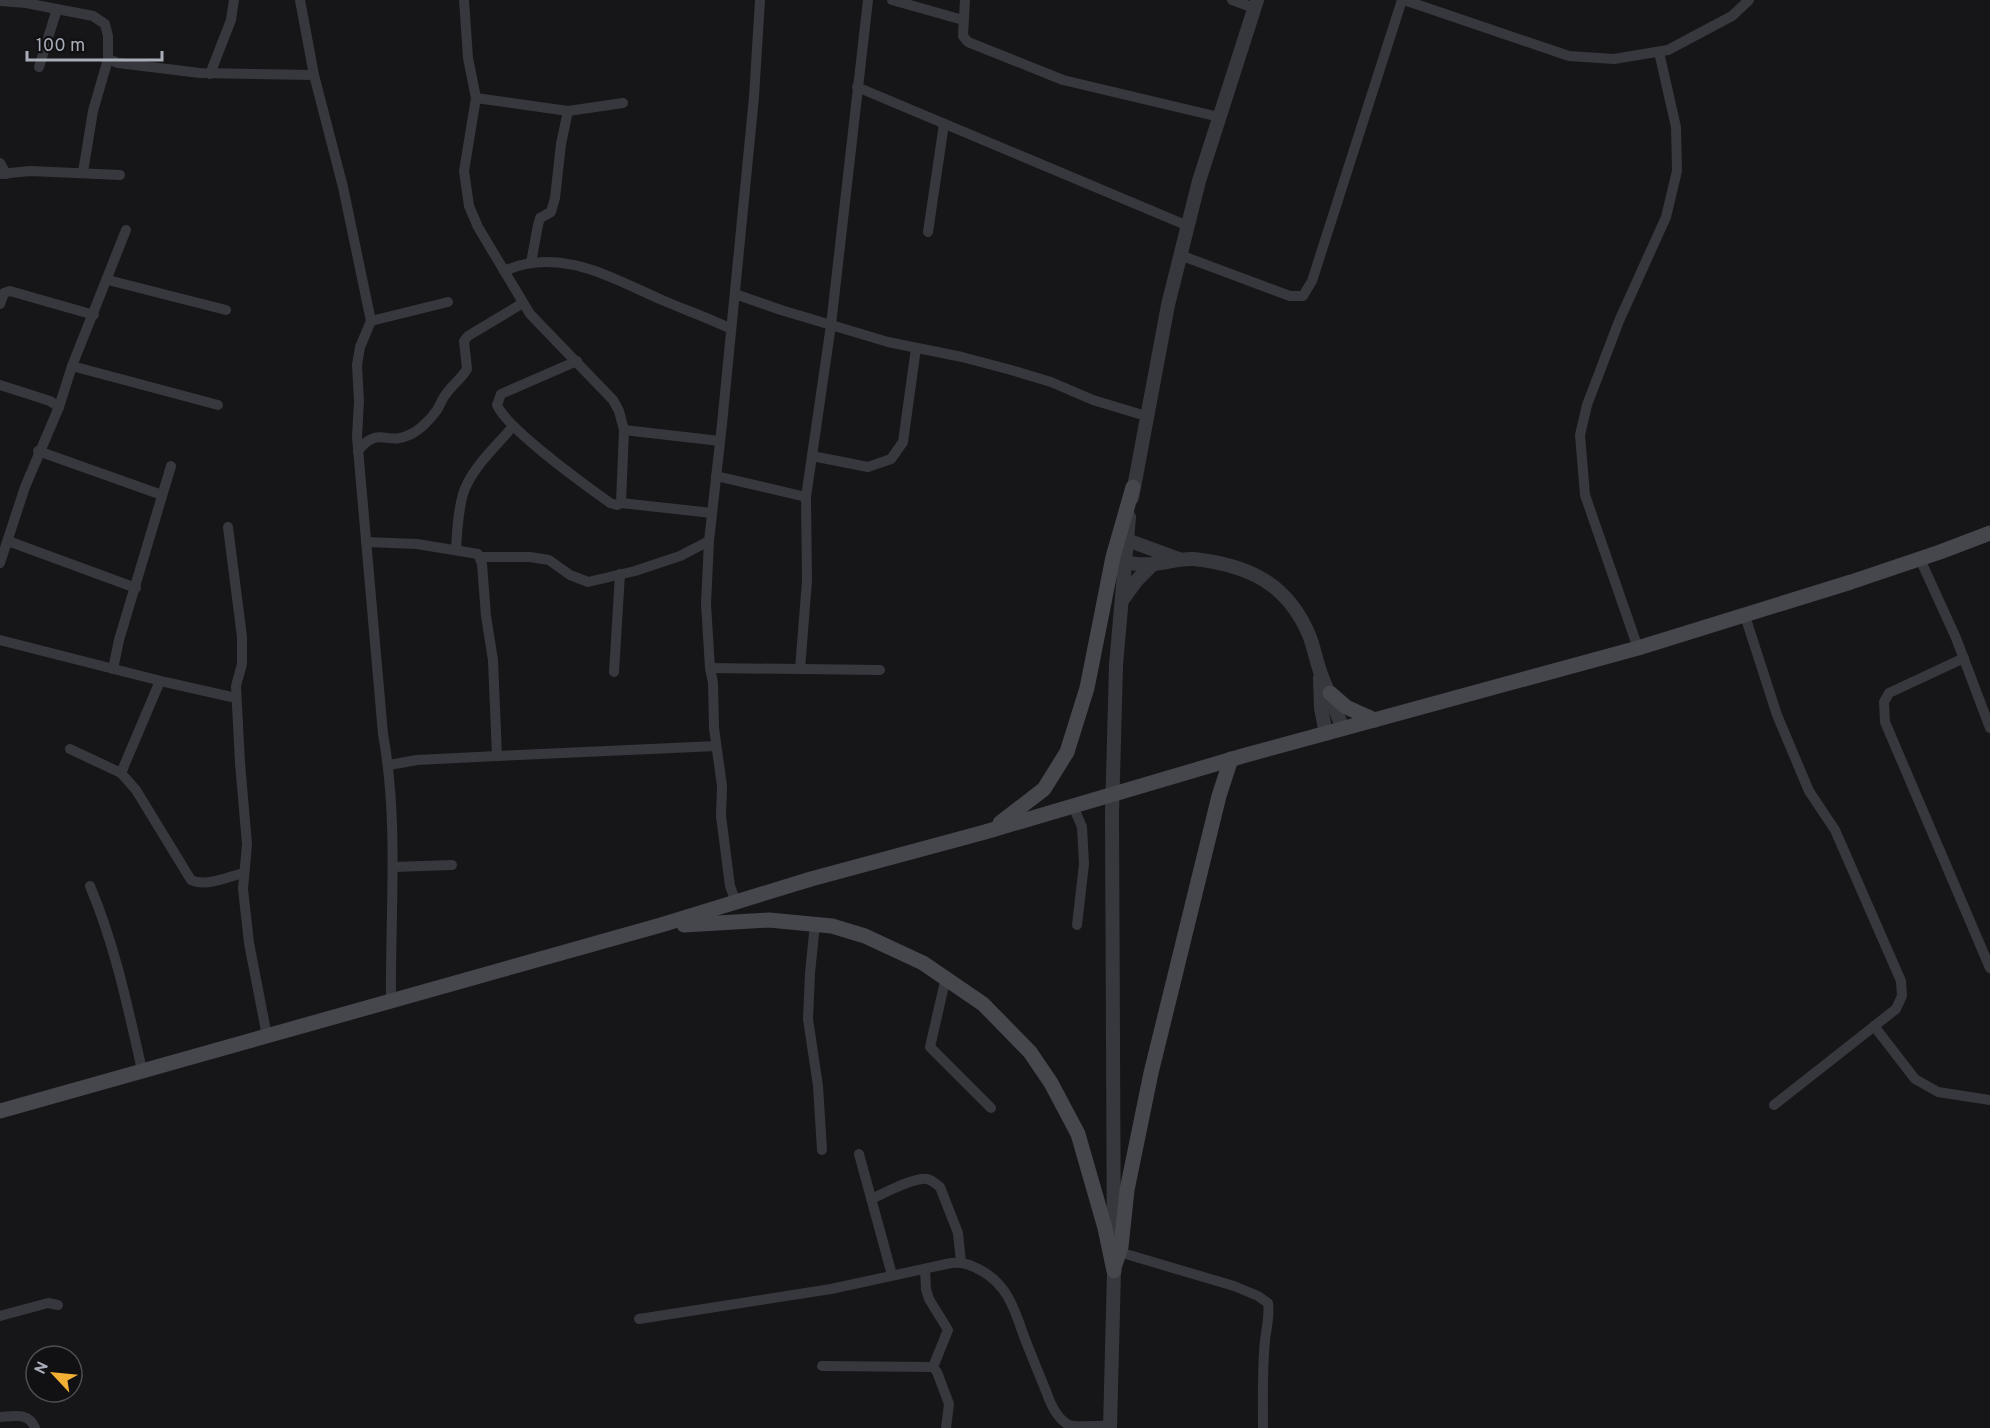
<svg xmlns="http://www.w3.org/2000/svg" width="1990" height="1428" viewBox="0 0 1990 1428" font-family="Overpass,sans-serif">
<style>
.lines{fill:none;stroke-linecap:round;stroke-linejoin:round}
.minor{stroke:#37383d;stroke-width:10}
.tertiary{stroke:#37383d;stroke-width:14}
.secondary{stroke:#45474d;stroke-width:15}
</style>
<rect width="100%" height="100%" fill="#161618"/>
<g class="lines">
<!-- minor -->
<g class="minor">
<path d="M300,0L314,75L343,187L371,321L360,347L357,365L359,401L357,437L383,734C399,822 390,912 391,1001"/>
<path d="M464,0L468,58L476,98L464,171L469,206L478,227L530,314L613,400L619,411L624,430L621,503L617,505L610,503C584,484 508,430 497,405L501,394L577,361"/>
<path d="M892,0L963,20"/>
<path d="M965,0L963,36L968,42L1063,80L1219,117"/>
<path d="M1232,0L1254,8"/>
<path d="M1404,0L1569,56L1614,59L1668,50L1732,16L1749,0"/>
<path d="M0,1L26,3L93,16L105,24L108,36V59L118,63L200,73L314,75"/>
<path d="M39,67L57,9"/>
<path d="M210,74L231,20L234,0"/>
<path d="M857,87L1188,226"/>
<path d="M476,98L568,111L623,103"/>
<path d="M0,163L6,174"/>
<path d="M83,172L93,111L108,59"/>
<path d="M0,174L30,171L120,175"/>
<path d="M928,232L944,124"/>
<path d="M1180,255L1290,296H1303L1312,281L1402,0"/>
<path d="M531,263L538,225L540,218L551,212L555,198L561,144L568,111"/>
<path d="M504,271C559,246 612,278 662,300C685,310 709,318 731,329"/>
<path d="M108,280L226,310"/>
<path d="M735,294L781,310L888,342L962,357L1011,370L1051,382L1093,400L1146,416"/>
<path d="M0,304L4,293L10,291L94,315"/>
<path d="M371,321L448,302"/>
<path d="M72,366L218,405"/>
<path d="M0,385L50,401L59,407"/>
<path d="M624,430L720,441"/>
<path d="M38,451L162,495"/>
<path d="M358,451C378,425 387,446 409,435C419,431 430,420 437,410C440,405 442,399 446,394C452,385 462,378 467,369L464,341L468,336L523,303"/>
<path d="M812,456L868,467L891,459L903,442L916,348"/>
<path d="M716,476L806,497"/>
<path d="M621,503L712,513"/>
<path d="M228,527L242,637V664L236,686L240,763L247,844L243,889L249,943L267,1036"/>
<path d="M8,541L136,588"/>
<path d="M366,542L417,544L478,554L482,564L486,616L493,660L497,756L417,760L389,765"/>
<path d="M456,550C457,531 458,512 463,494C471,468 497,446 513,426"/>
<path d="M480,557H530L549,560L570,575L588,582L635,571L680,556L709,541"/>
<path d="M1920,559L1956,638L1990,728"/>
<path d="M0,563L25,487L59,407L72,366L126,230"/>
<path d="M1745,616L1777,715L1809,791L1835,830L1901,981L1902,996L1896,1009L1774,1105"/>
<path d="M0,640L165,682L236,698"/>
<path d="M1638,648L1585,495L1580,435L1587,405L1619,321L1666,217L1677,171L1676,127L1659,52"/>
<path d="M1964,658L1889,693L1884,702L1885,722L1990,968"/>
<path d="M710,668L880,670"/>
<path d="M113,669L119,640L171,466"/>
<path d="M800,669L807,581L806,497L831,325L868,0"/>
<path d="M614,672L620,574"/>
<path d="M70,749L121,773L136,790L191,880C206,887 228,877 243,873"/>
<path d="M497,756L716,746"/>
<path d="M121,773L160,681"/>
<path d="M1073,806L1082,827L1084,864L1077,925"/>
<path d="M393,867L452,865"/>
<path d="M90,886C115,945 128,1008 142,1070"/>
<path d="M736,902L730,886L721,816L722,786L714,728L713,683L710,668L706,604L709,541L722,424L754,97L760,0"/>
<path d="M815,924L810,973L808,1019L818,1086L822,1150"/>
<path d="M946,977L930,1047L991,1108"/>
<path d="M1874,1026L1915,1079L1938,1092L1990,1100"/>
<path d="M859,1154L892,1275"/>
<path d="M871,1199C885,1193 914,1177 927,1179C932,1180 936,1184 940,1187L958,1233L961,1262"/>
<path d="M1119,1252L1234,1286L1258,1296L1268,1303C1270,1316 1266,1329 1265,1341C1262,1370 1263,1399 1263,1428"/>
<path d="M925,1269L926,1289L929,1299L948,1330L933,1367"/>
<path d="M0,1316L48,1303L58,1305"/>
<path d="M639,1319L831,1289L951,1263C964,1262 971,1265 982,1271C1009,1286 1015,1312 1025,1339C1032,1357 1039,1374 1046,1391C1050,1403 1057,1419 1069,1425C1075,1428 1101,1425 1110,1426"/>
<path d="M822,1366L933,1367L937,1372L949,1404L946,1428"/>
<path d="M0,1417C14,1416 29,1412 35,1428"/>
</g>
<!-- tertiary -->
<g class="tertiary">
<path d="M1132,498L1168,305L1199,181L1257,0"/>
<path d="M1127,540L1179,559"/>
<path d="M1126,563C1135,564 1145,565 1154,564C1168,563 1180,558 1194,559C1248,565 1287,583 1309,635C1314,647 1316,661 1321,674C1328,692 1336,711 1343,729"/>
<path d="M1123,599L1137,580L1153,564"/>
<path d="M1320,678L1321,708L1326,734"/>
<path d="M1110,1428L1114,1271L1112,814L1116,665L1129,517"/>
</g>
<!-- secondary -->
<g class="secondary">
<path d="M1330,693L1346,707L1375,720"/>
<path d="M1000,823L1044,789L1067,752L1087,688L1113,557L1133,487"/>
<path d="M684,925L769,920L832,926L865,936L923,963L983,1004L1030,1052L1051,1083L1078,1134L1105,1228L1114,1271"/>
<path d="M0,1111L661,925L811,879L985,832L1246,755L1638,648L1851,582L1940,552L1990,533"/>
<path d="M1114,1268L1121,1247L1127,1190L1151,1073L1219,796L1231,759"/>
</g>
</g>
<!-- north arrow -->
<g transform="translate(54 1374) rotate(296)"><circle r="28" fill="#111113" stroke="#4d4f55" stroke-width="1.5"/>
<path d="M0-4.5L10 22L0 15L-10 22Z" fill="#f2b134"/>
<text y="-9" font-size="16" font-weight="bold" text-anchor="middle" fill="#a8adb8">N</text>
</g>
<!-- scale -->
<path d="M27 51v9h135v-9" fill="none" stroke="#a8adb8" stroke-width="3"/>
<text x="36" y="51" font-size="18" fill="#a8adb8" stroke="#111113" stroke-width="4.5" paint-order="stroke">100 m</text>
</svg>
